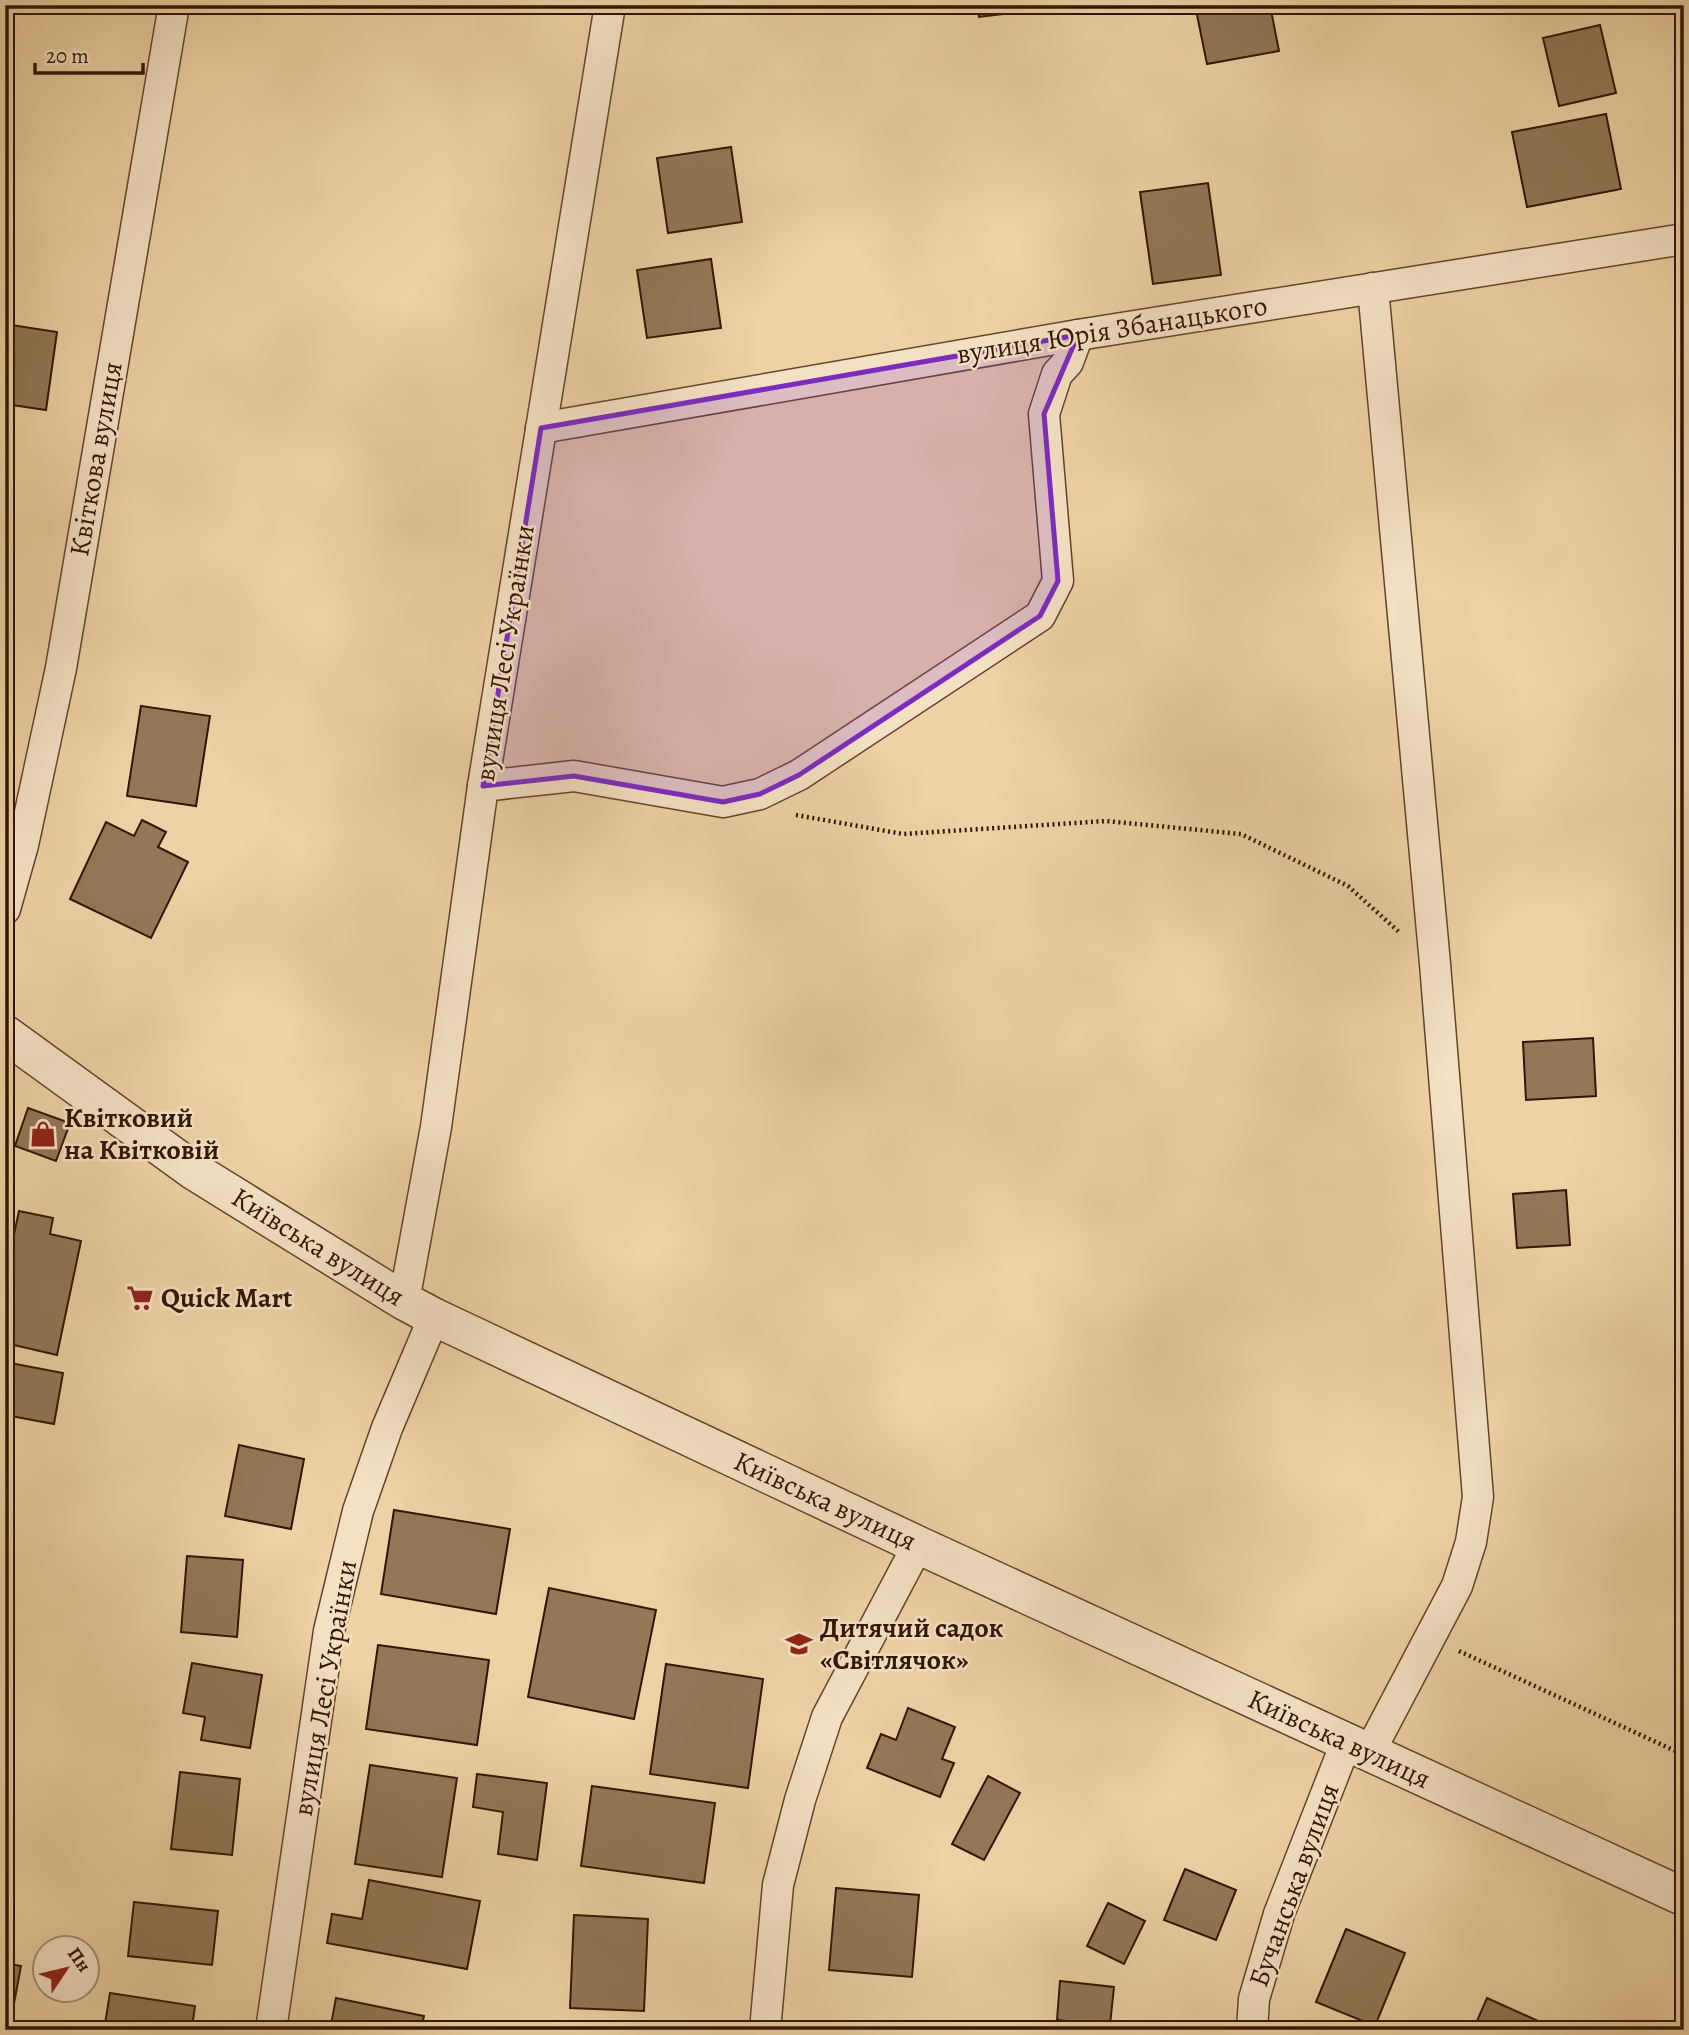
<svg xmlns="http://www.w3.org/2000/svg" width="1689" height="2035" viewBox="0 0 1689 2035" font-family="Alegreya,serif">
<style>
.building{fill:#947757;stroke:#321603;stroke-width:2}
.lines{fill:none;stroke-linecap:round;stroke-linejoin:round}
.minor-casing{stroke:#61452b;stroke-width:33}
.tertiary-casing{stroke:#61452b;stroke-width:40}
.path{stroke:#321603;stroke-width:4.5;stroke-dasharray:2 3.5;stroke-linecap:butt}
.minor{stroke:#f4e1c4;stroke-width:30}
.tertiary{stroke:#f4e1c4;stroke-width:37}
.marked{fill:#7b2cbf;fill-opacity:0.2;stroke:#7b2cbf;stroke-width:5;stroke-linejoin:round}
.labels{text-anchor:middle;dominant-baseline:central;stroke-width:5;stroke-linejoin:round;paint-order:stroke}
.street-label{font-size:28px;fill:#321603;stroke:#f4e1c4}
.poi-label{font-size:28px;font-weight:bold;fill:#321603;stroke:#f4e1c4;text-anchor:start}
</style>
<rect width="100%" height="100%" fill="#eed1a4"/>
<filter id="stains"><feTurbulence type="fractalNoise" baseFrequency=".00286" numOctaves="4"/><feColorMatrix values="0 0 0 0 .2 0 0 0 0 .09 0 0 0 0 .02 0 0 0 .5 -.17"/></filter>
<radialGradient id="worn" r=".72"><stop offset=".6" stop-color="#630" stop-opacity="0"/><stop offset="1" stop-color="#630" stop-opacity=".3"/></radialGradient>
<!-- building -->
<g class="building">
<path d="M939,5H1044L1045,9L979,17L978,6L939,10Z"/>
<path d="M1195,5H1270L1279,51L1207,64Z"/>
<path d="M1600,25L1616,93L1559,106L1543,38Z"/>
<path d="M1606,114L1621,189L1527,207L1512,132Z"/>
<path d="M731,147L742,222L668,233L657,158Z"/>
<path d="M1208,183L1221,275L1153,284L1140,192Z"/>
<path d="M711,259L721,328L647,338L637,270Z"/>
<path d="M5,324L57,332L46,410L5,404Z"/>
<path d="M141,706L210,716L196,806L127,796Z"/>
<path d="M142,820L166,832L158,847L188,862L151,938L70,899L106,822L134,836Z"/>
<path d="M1593,1038L1596,1096L1526,1100L1523,1042Z"/>
<path d="M28,1108L70,1123L56,1161L15,1146Z"/>
<path d="M1566,1190L1570,1245L1517,1248L1513,1194Z"/>
<path d="M19,1211L53,1218L50,1234L81,1241L57,1355L5,1343V1276Z"/>
<path d="M5,1362L63,1373L54,1424L5,1415Z"/>
<path d="M239,1445L304,1459L291,1529L225,1516Z"/>
<path d="M394,1510L510,1529L496,1614L381,1594Z"/>
<path d="M187,1556L243,1560L237,1637L181,1632Z"/>
<path d="M549,1588L656,1610L634,1719L528,1697Z"/>
<path d="M378,1645L489,1660L477,1745L366,1729Z"/>
<path d="M192,1663L262,1675L250,1748L201,1740L205,1717L183,1713Z"/>
<path d="M666,1664L763,1679L748,1788L650,1774Z"/>
<path d="M908,1708L955,1727L942,1759L954,1763L940,1797L867,1768L881,1734L896,1740Z"/>
<path d="M370,1765L457,1778L442,1877L355,1864Z"/>
<path d="M180,1772L240,1779L232,1855L171,1849Z"/>
<path d="M477,1774L547,1783L537,1860L498,1854L503,1812L473,1807Z"/>
<path d="M988,1776L1020,1793L984,1860L952,1844Z"/>
<path d="M592,1786L715,1803L704,1883L581,1866Z"/>
<path d="M1185,1869L1236,1890L1216,1940L1164,1920Z"/>
<path d="M369,1880L480,1901L467,1969L327,1943L332,1914L362,1919Z"/>
<path d="M836,1888L919,1895L912,1977L829,1970Z"/>
<path d="M134,1902L218,1911L212,1965L128,1956Z"/>
<path d="M1108,1903L1145,1921L1124,1964L1087,1946Z"/>
<path d="M574,1915L648,1919L644,2011L570,2008Z"/>
<path d="M1346,1929L1405,1953L1375,2026L1316,2002Z"/>
<path d="M5,1963L21,1966L9,2030H5Z"/>
<path d="M1060,1981L1114,1987L1110,2025L1057,2020Z"/>
<path d="M110,1993L195,2006L192,2028L205,2030H104Z"/>
<path d="M336,1998L424,2016L421,2030H330Z"/>
<path d="M1487,1998L1558,2030H1473Z"/>
<path d="M1119,2021L1184,2027V2030H1118Z"/>
</g>
<g class="lines">
<!-- minor casing -->
<g class="minor-casing">
<g id="minor">
<path d="M541,428L1078,335L1684,239"/>
<path d="M483,786L574,776L723,802L760,794L799,775L1040,616L1058,581L1044,414L1057,374L1068,362L1078,335"/>
<path d="M5,909L23,845L61,668L174,5"/>
<path d="M404,1301L436,1127L483,786L610,5"/>
<path d="M1369,1753L1457,1586L1471,1542L1478,1497L1435,964L1373,288"/>
<path d="M271,2030L329,1631L358,1511L387,1428L434,1317"/>
<path d="M765,2030L778,1885L800,1800L827,1717L918,1545"/>
<path d="M1252,2030L1254,1999L1279,1914L1346,1743"/>
</g>
</g>
<!-- tertiary casing -->
<g class="tertiary-casing">
<path id="tertiary" d="M5,1034L194,1171L404,1301L434,1317L918,1545L1684,1897"/>
</g>
<!-- path -->
<g class="path">
<path d="M796,815L903,834L1106,821L1241,834L1348,886L1399,932"/>
<path d="M1459,1651L1684,1755"/>
</g>
<!-- minor -->
<use href="#minor" class="minor"/>
<!-- tertiary -->
<use href="#tertiary" class="tertiary"/>
</g>
<!-- marked area -->
<path class="marked" d="M1078,335L1044,414L1058,581L1040,616L799,775L760,794L723,802L574,776L483,786L541,428Z"/>
<!-- icons -->
<defs>
<g id="shop-bare" transform="scale(2.1)"><path d="M-5-2.5h2.3a2.7 3.5 0 0 1 5.4 0H5L5.5 6h-11ZM-1.5-2.5h3a1.5 2.3 0 0 0-3 0Z" fill="#8f2418" stroke="#f4e1c4" stroke-width="2.5" paint-order="stroke"/></g>
<g id="supermarket-bare" transform="scale(2.1)"><path d="M-6-5.5h2.5l.6 2H6L4.5 2H-2.5L-4.4-4H-6ZM-1.5 3.2a1.3 1.3 0 1 0 .1 0ZM3 3.2a1.3 1.3 0 1 0 .1 0Z" fill="#8f2418" stroke="#f4e1c4" stroke-width="2.5" paint-order="stroke"/></g>
<g id="school-bare" transform="scale(2.1)"><path d="M0-5L7-2L0 1L-7-2ZM-4 1L0 2.5L4 1V4Q0 6-4 4Z" fill="#8f2418" stroke="#f4e1c4" stroke-width="2.5" paint-order="stroke"/></g>
</defs>
<g fill-rule="evenodd">
<use href="#shop-bare" x="43" y="1134"/>
<use href="#supermarket-bare" x="140" y="1298"/>
<use href="#school-bare" x="799" y="1644"/>
</g>
<g class="labels">
<!-- street labels -->
<g class="street-label">
<text transform="translate(1112 330) rotate(-9)">вулиця Юрія Збанацького</text>
<text transform="translate(96 459) rotate(-80)">Квіткова вулиця</text>
<text transform="translate(505 653) rotate(-81)">вулиця Лесі Українки</text>
<text transform="translate(318 1247) rotate(32)">Київська вулиця</text>
<text transform="translate(825 1501) rotate(25)">Київська вулиця</text>
<text transform="translate(325 1688) rotate(-80)">вулиця Лесі Українки</text>
<text transform="translate(1339 1739) rotate(25)">Київська вулиця</text>
<text transform="translate(1294 1885) rotate(-70)">Бучанська вулиця</text>
</g>
<!-- poi labels -->
<g class="poi-label">
<text x="64" y="1118">Квітковий<tspan x="64" dy="32">на Квітковій</tspan></text>
<text x="161" y="1298">Quick Mart</text>
<text x="820" y="1628">Дитячий садок<tspan x="820" dy="32">«Світлячок»</tspan></text>
</g>
</g>
<!-- margin -->
<rect width="1689" height="2035" fill="none" stroke="#eed1a4" stroke-width="28"/>
<rect x="7" y="7" width="1675" height="2021" fill="none" stroke="#321603" stroke-width="3.5"/>
<rect x="14" y="14" width="1661" height="2007" fill="none" stroke="#321603" stroke-width="2"/>
<!-- north arrow -->
<g transform="translate(66 1969) rotate(55)"><circle r="33" fill="#f4e1c4" stroke="#a69077" stroke-width="2"/>
<path d="M0-5L12 26L0 18L-12 26Z" fill="#8f2418"/>
<text y="-10" font-size="19" font-weight="bold" text-anchor="middle" fill="#321603">Пн</text>
</g>
<!-- scale -->
<path d="M35 63v10h108v-10" fill="none" stroke="#321603" stroke-width="3.5"/>
<text x="46" y="63" font-size="21" fill="#321603" stroke="#f4e1c4" stroke-width="5" paint-order="stroke">20 m</text>
<rect width="100%" height="100%" filter="url(#stains)"/>
<rect width="100%" height="100%" fill="url(#worn)"/>
</svg>
